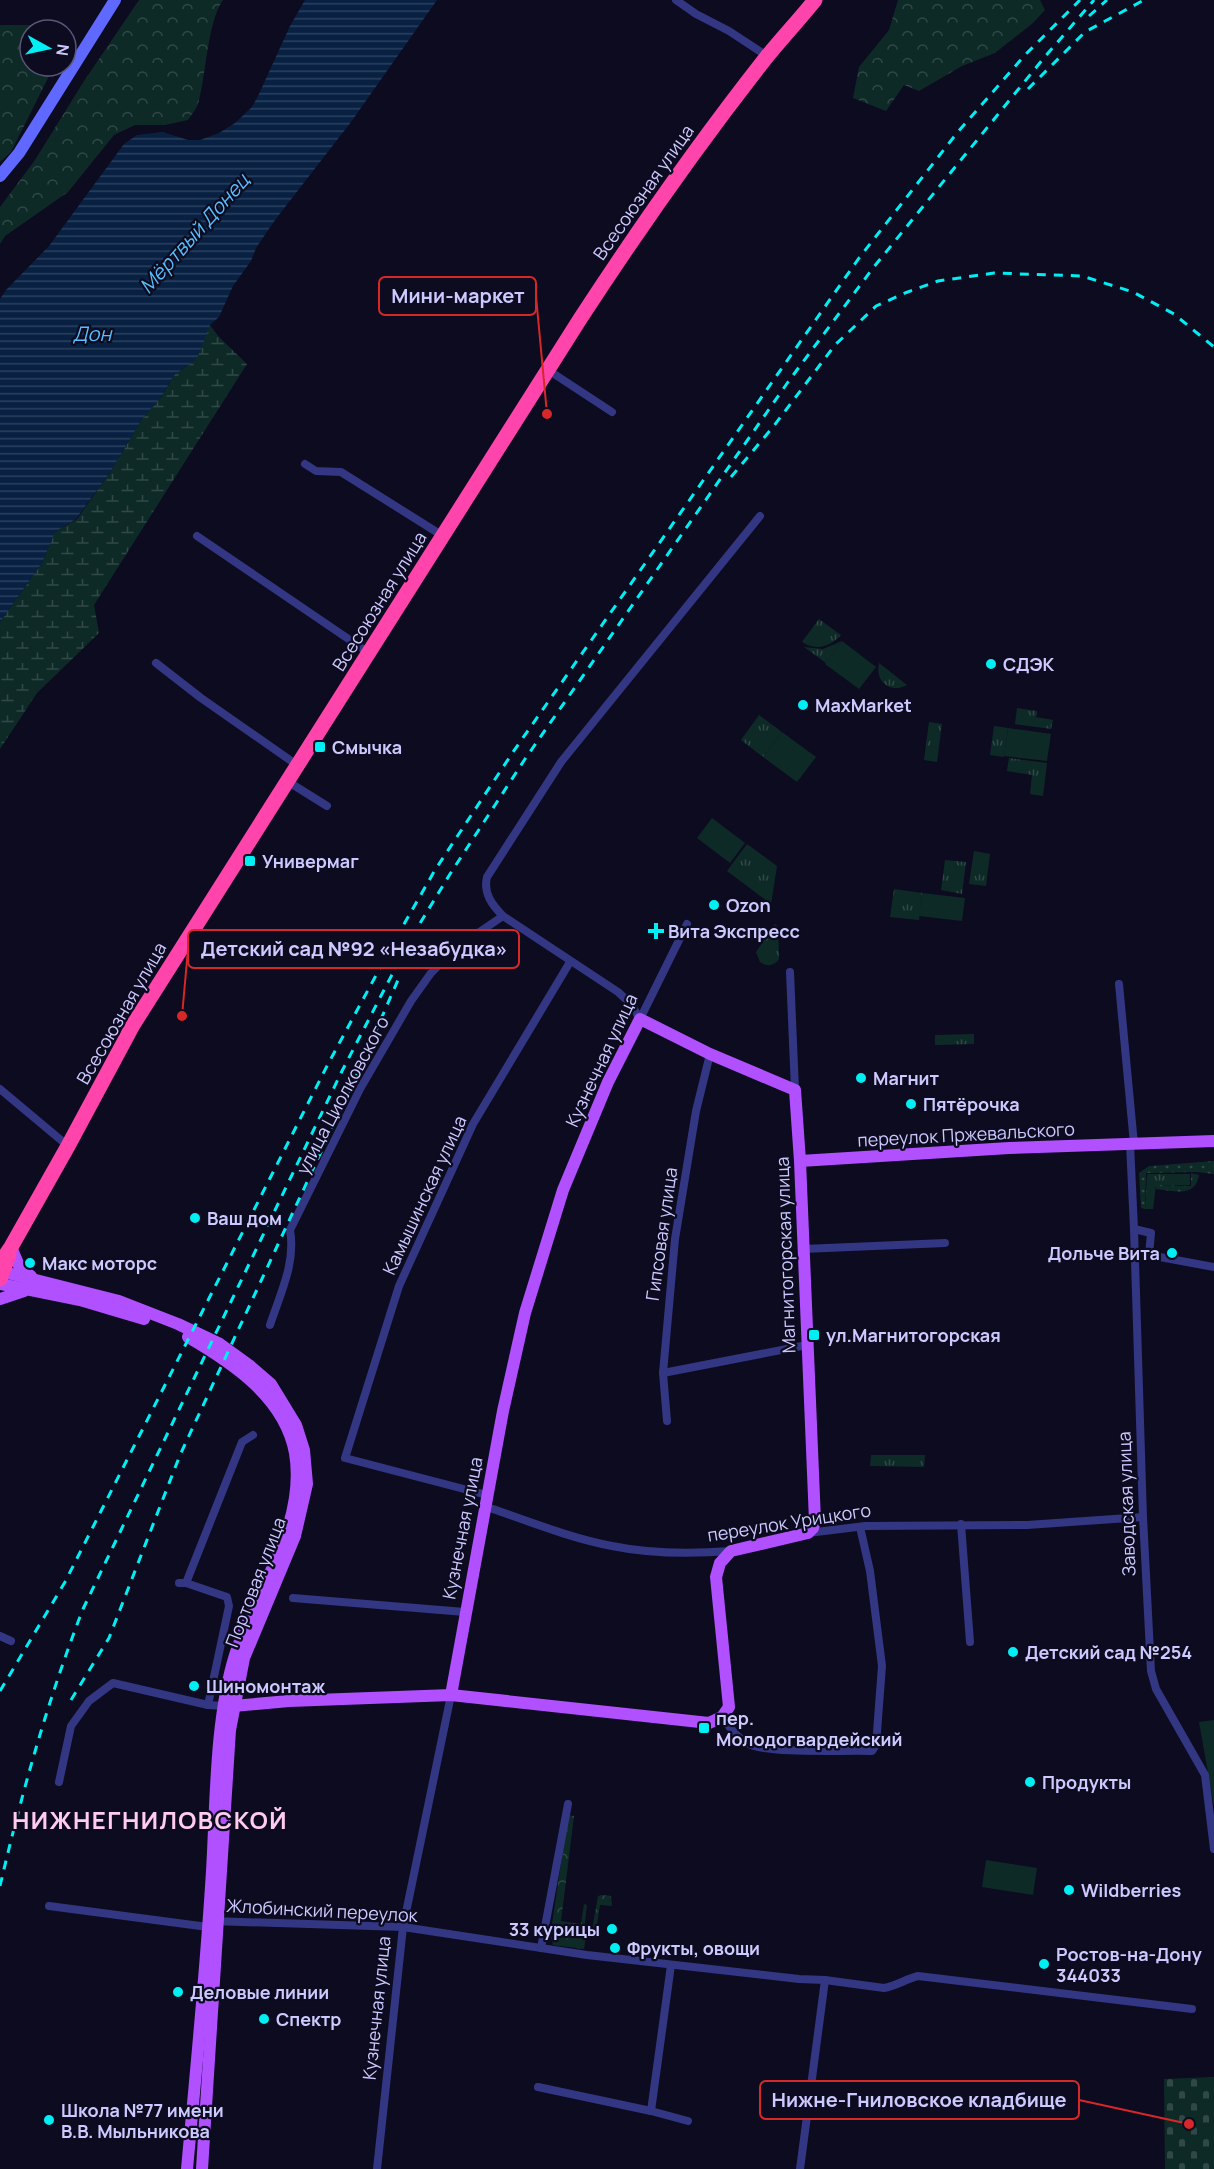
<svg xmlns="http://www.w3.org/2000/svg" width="1214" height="2169" viewBox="0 0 1214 2169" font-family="Manrope,sans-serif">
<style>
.grass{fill:url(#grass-dots)}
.forest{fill:url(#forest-crowns)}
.wetland{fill:url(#wetland-marsh)}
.cemetery{fill:url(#cemetery-stones)}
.park{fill:url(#park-tufts)}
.garden{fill:#0e2a27}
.water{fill:url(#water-rules)}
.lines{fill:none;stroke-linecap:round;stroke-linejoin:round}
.street{stroke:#333682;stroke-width:8}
.secondary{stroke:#6069ff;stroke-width:12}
.primary{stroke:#b050ff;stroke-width:12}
.highway{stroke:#ff44ac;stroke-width:15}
.rail{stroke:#00eff4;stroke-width:3;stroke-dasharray:9 8;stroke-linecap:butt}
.poi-dot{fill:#00eff4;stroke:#0d0b1f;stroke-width:2}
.labels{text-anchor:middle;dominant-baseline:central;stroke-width:4.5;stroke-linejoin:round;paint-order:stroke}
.street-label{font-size:18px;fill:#ccc9ff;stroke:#0d0b1f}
.poi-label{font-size:18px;font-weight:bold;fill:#ccc9ff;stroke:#0d0b1f;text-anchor:start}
.water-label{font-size:20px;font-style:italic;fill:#57beff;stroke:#0d0b1f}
.district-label{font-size:24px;font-weight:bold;letter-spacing:1.5px;fill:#ffcbf0;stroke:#0d0b1f}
.leader{fill:none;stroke:#d62828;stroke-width:2}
.callout-dot{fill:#d62828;stroke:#0d0b1f;stroke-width:2}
.callout{fill:#0d0b1f;stroke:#d62828;stroke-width:2}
.callout-label{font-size:20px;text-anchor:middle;font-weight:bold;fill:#ccc9ff}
</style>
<defs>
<pattern id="grass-dots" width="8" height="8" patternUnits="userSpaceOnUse" patternTransform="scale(1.5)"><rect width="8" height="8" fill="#0e2a27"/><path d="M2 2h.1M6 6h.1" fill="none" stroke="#304847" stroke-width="1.8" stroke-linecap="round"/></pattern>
<pattern id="forest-crowns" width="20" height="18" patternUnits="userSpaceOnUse" patternTransform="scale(1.5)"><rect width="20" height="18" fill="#0e2a27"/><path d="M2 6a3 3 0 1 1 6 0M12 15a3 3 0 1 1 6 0" fill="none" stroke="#304847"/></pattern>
<pattern id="wetland-marsh" width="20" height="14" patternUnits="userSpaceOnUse" patternTransform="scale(1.5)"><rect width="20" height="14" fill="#0e2a27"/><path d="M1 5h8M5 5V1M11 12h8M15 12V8" fill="none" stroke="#304847"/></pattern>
<pattern id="cemetery-stones" width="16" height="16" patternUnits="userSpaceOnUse" patternTransform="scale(1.5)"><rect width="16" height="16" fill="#0e2a27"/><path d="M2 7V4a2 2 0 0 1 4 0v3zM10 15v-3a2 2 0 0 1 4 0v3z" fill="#304847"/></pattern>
<pattern id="park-tufts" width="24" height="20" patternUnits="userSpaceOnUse" patternTransform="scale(1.5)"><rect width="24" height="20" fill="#0e2a27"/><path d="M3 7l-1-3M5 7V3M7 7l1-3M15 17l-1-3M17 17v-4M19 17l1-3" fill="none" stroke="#304847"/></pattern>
<pattern id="water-rules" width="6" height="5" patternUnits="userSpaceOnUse" patternTransform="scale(1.5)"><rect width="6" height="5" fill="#082142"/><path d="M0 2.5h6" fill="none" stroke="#2b405e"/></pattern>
</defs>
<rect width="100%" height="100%" fill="#0d0b1f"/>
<!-- grass -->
<g class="grass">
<path d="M1214,1161V1174L1197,1172L1146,1173L1145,1209L1141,1208L1139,1173L1149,1166Z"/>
<path d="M1191,1173L1199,1175C1195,1198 1174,1191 1156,1189V1185L1191,1186Z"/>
</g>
<!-- forest -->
<g class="forest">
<path d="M139,0H223C208,20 206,74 199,100C198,107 192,114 188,120L165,125H135L114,135L68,192L5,236L0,244V207L35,160L84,81Z"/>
<path d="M898,0H1040L1045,10L1033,23L995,53L962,66L919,91L904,85L886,111L853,98L859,67L889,30Z"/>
<path d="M0,25H52L55,30H30V66H54L11,152L0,162Z"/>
<path d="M568,1815L574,1816L561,1921L581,1924L584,1904L587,1905L584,1931L560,1928L551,1931Z"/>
<path d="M602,1895L611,1896L612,1906L600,1905L596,1931L592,1930L598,1896Z"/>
<path d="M560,1934L586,1937L584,1949L553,1945L551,1937Z"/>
</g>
<!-- wetland -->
<path class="wetland" d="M210,325L219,337L247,364L94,605L99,633L37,693L0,749V622L42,563L55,532L77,519L111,471L142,419L162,396L174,375L193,362Z"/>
<!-- cemetery -->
<path class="cemetery" d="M1214,2077V2169H1165L1164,2079Z"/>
<!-- park -->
<g class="park">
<path d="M819,619L841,635C830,647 816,651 802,642Z"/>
<path d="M842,641L826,663L804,647L823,649Z"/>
<path d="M879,664V663L907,685C891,694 875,682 879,664Z"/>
<path d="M1017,708L1037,711L1036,717L1053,720L1051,729L1015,724Z"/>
<path d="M759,715L782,732L763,757L741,740Z"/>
<path d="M929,722L942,724L937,762L924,760Z"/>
<path d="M994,726L1008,728L1004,757L990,755Z"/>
<path d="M1009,758L1047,763L1043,796L1030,794L1032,775L1007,771Z"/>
<path d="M747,844L777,866L771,904L727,871Z"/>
<path d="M974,851L990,854L986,886L969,884Z"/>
<path d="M945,860L966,862L962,894L941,890Z"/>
<path d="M894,889L922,893L919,920L890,917Z"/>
<path d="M775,924L778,927L779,959C774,966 767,967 760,962L756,952Z"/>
<path d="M974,1034V1044L935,1045V1035Z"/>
<path d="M1147,1174H1190V1185H1156L1153,1209H1145Z"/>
<path d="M871,1455H925L924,1467L870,1466Z"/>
</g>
<!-- garden -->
<g class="garden">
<path d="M842,641L876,667L859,689L825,664Z"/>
<path d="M1008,728L1051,734L1047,761L1004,756Z"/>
<path d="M782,732L816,757L797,782L763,757Z"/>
<path d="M712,818L745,843L730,863L697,838Z"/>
<path d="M922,893L965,898L962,921L919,916Z"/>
<path d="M1214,1720V1806L1199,1722Z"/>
<path d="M986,1860L1037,1868L1033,1895L982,1887Z"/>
</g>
<!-- water -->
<path class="water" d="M305,0H437L351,122L275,220L256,248L251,261L233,286L219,317L210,325L198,356L193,362L174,375L162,396L142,419L111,471L76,519L55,532L42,563L0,622V299L6,290L49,246L124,144L137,135L163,132L188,140H200L219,133L235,123L252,107L258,96L290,26Z"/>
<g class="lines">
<!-- street -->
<g class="street">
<path d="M676,0L696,14L729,31L767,56"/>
<path d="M548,370L612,412"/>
<path d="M305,464L316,471L341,472L443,536"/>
<path d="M197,536L369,653"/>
<path d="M156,663L201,698L297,765"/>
<path d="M287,781L327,806"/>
<path d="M790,972L795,1090"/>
<path d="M1119,984L1134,1144"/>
<path d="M640,1019L631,1004L618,992L503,916C492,905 483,893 487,877L561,762L760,516"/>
<path d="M640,1019L687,924"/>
<path d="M0,1089L68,1146"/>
<path d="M1130,1144L1134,1229L1143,1517L1151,1671L1156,1689L1205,1775L1214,1849"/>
<path d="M1134,1229L1151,1233L1149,1255L1214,1267"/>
<path d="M803,1249L945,1243"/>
<path d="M270,1325C280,1294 296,1263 290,1230L360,1089L411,1001L431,973L456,948L503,916"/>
<path d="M663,1373L807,1345"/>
<path d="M667,1421L663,1373L675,1239L696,1111L710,1054"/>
<path d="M487,1495L345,1458L399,1286L473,1124L570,962"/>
<path d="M484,1506C526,1520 569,1538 612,1546C651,1554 692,1554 731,1551"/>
<path d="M961,1524L970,1642"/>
<path d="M808,1533L865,1526L1027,1525L1143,1517"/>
<path d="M179,1583H186L227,1597L229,1606L208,1705"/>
<path d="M186,1583L242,1442L253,1435"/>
<path d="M293,1598L465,1612"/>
<path d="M0,1636L11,1641"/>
<path d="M722,1717C729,1727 738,1739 749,1744C771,1754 844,1750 872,1751L876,1745L882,1666L870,1571L860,1527"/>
<path d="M59,1782L71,1726L89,1701L113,1683L208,1705L224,1706"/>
<path d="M49,1906L208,1927"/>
<path d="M212,1921L403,1927L587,1955L799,1979L825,1980L884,1988C896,1986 906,1979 918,1976L1192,2009"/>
<path d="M541,1948L568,1804"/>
<path d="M538,2087L651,2111L688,2121"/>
<path d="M651,2111L671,1965"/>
<path d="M377,2169L403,1927L451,1695"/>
<path d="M800,2169L825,1980"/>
</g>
<!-- secondary -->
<path class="secondary" d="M0,176L19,153L115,0"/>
<!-- primary -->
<g class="primary">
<path d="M800,1161L1009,1148L1214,1141"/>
<path d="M11,1247L20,1268L31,1276"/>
<path d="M0,1271L119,1301L178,1324L220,1344L249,1365L271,1384L296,1425L304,1450L307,1484L295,1536L244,1658L230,1730L202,2169"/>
<path d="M0,1284L80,1300L144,1319"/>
<path d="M0,1299L24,1291"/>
<path d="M233,1706L289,1701L451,1695L709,1723L722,1717L729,1707L716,1577L720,1563L731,1551L808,1533L813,1528L815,1521L800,1161L795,1090L710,1054L640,1019L608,1082L563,1190L525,1313L503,1411L451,1695"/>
<path d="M187,2169C196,2070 206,1970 212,1871C216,1804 215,1719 235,1655C256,1590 307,1525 295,1453C285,1398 233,1363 188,1337"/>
</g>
<!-- highway -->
<g class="highway">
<path d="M0,1263L11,1247L68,1146L133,1025L580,319C638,230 699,143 765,59C781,39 799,20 815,0"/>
<path d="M0,1279L9,1255"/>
</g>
<!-- rail -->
<g class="rail">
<path d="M1089,16L1107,0"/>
<path d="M1028,89L1085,32L1144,0"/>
<path d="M731,477L773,427L835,345L876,306L905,293L938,281L994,273L1082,276L1133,292L1174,314L1214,347"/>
<path d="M0,1691L65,1582L328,1064L400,931L435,870L513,752L859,258L957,133L1025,55L1080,0"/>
<path d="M71,1700L109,1638L180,1455L354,1081L398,980"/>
<path d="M0,1886C22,1792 48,1699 83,1609L342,1071L411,938L450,874L525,759L788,382L873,268L1043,59L1094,0"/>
</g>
</g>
<!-- markers -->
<g class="poi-dot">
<circle cx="991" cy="664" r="6"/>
<circle cx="803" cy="705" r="6"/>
<rect x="314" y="741" width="12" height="12" rx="3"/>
<rect x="244" y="855" width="12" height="12" rx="3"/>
<circle cx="714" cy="905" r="6"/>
<path d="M653 922h6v6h6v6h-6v6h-6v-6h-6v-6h6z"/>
<circle cx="861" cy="1078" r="6"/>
<circle cx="911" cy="1104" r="6"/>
<circle cx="195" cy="1218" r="6"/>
<circle cx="1172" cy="1253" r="6"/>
<circle cx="30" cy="1263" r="6"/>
<rect x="808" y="1329" width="12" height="12" rx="3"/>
<circle cx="1013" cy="1652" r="6"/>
<circle cx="194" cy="1686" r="6"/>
<rect x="698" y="1722" width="12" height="12" rx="3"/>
<circle cx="1030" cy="1782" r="6"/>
<circle cx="1069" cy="1890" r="6"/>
<circle cx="612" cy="1929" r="6"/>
<circle cx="615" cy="1948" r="6"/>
<circle cx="1044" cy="1964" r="6"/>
<circle cx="178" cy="1992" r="6"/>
<circle cx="264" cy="2019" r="6"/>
<circle cx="49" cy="2120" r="6"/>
</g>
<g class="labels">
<!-- street labels -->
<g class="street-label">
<text transform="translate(643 192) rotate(-55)">Всесоюзная улица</text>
<text transform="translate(379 601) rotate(-58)">Всесоюзная улица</text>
<text transform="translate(121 1013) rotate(-60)">Всесоюзная улица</text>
<text transform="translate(601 1060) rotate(-65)">Кузнечная улица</text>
<text transform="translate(342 1095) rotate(-62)">улица Циолковского</text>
<text transform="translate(966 1134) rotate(-3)">переулок Пржевальского</text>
<text transform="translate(424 1195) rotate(-65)">Камышинская улица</text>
<text transform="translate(661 1234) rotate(-82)">Гипсовая улица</text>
<text transform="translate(785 1255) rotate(-92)">Магнитогорская улица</text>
<text transform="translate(1126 1504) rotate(-92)">Заводская улица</text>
<text transform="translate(789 1522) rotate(-9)">переулок Урицкого</text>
<text transform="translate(462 1528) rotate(-79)">Кузнечная улица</text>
<text transform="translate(255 1582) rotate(-69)">Портовая улица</text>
<text transform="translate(322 1910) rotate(3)">Жлобинский переулок</text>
<text transform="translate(376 2008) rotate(-84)">Кузнечная улица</text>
</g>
<!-- poi labels -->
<g class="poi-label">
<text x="1003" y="664">СДЭК</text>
<text x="815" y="705">MaxMarket</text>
<text x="332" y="747">Смычка</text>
<text x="262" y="861">Универмаг</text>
<text x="726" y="905">Ozon</text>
<text x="668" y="931">Вита Экспресс</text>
<text x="873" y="1078">Магнит</text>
<text x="923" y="1104">Пятёрочка</text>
<text x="207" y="1218">Ваш дом</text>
<text x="1160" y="1253" text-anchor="end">Дольче Вита</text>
<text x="42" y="1263">Макс моторс</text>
<text x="826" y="1335">ул.Магнитогорская</text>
<text x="1025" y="1652">Детский сад №254</text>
<text x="206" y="1686">Шиномонтаж</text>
<text x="716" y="1718">пер.<tspan x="716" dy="21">Молодогвардейский</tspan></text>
<text x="1042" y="1782">Продукты</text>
<text x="1081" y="1890">Wildberries</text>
<text x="600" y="1929" text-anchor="end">33 курицы</text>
<text x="627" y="1948">Фрукты, овощи</text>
<text x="1056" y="1954">Ростов-на-Дону<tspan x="1056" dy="21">344033</tspan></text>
<text x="190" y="1992">Деловые линии</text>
<text x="276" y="2019">Спектр</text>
<text x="61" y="2110">Школа №77 имени<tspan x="61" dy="21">В.В. Мыльникова</tspan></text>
</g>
<!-- water labels -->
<g class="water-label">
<text transform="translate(194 233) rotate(-48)">Мёртвый Донец</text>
<text x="92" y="333">Дон</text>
</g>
<!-- district labels -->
<g class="district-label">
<text x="150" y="1819">НИЖНЕГНИЛОВСКОЙ</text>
</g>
</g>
<!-- callouts -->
<path class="leader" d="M547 414L536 296M182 1016L188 949M1189 2124L1079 2100"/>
<g class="callout-dot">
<circle cx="547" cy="414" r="6"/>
<circle cx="182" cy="1016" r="6"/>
<circle cx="1189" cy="2124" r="6"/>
</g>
<g class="callout">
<rect x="379" y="277" width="157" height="38" rx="6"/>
<rect x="188" y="930" width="331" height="38" rx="6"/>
<rect x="760" y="2081" width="319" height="38" rx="6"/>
</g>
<g class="callout-label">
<text x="458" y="303">Мини-маркет</text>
<text x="354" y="956">Детский сад №92 «Незабудка»</text>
<text x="919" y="2107">Нижне-Гниловское кладбище</text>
</g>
<!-- north arrow -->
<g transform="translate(48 48) rotate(98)"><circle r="28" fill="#0d0b1f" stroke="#595779" stroke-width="1.5"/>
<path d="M0-4.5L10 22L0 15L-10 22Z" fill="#00eff4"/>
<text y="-9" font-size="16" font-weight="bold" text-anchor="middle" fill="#ccc9ff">N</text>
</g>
</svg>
